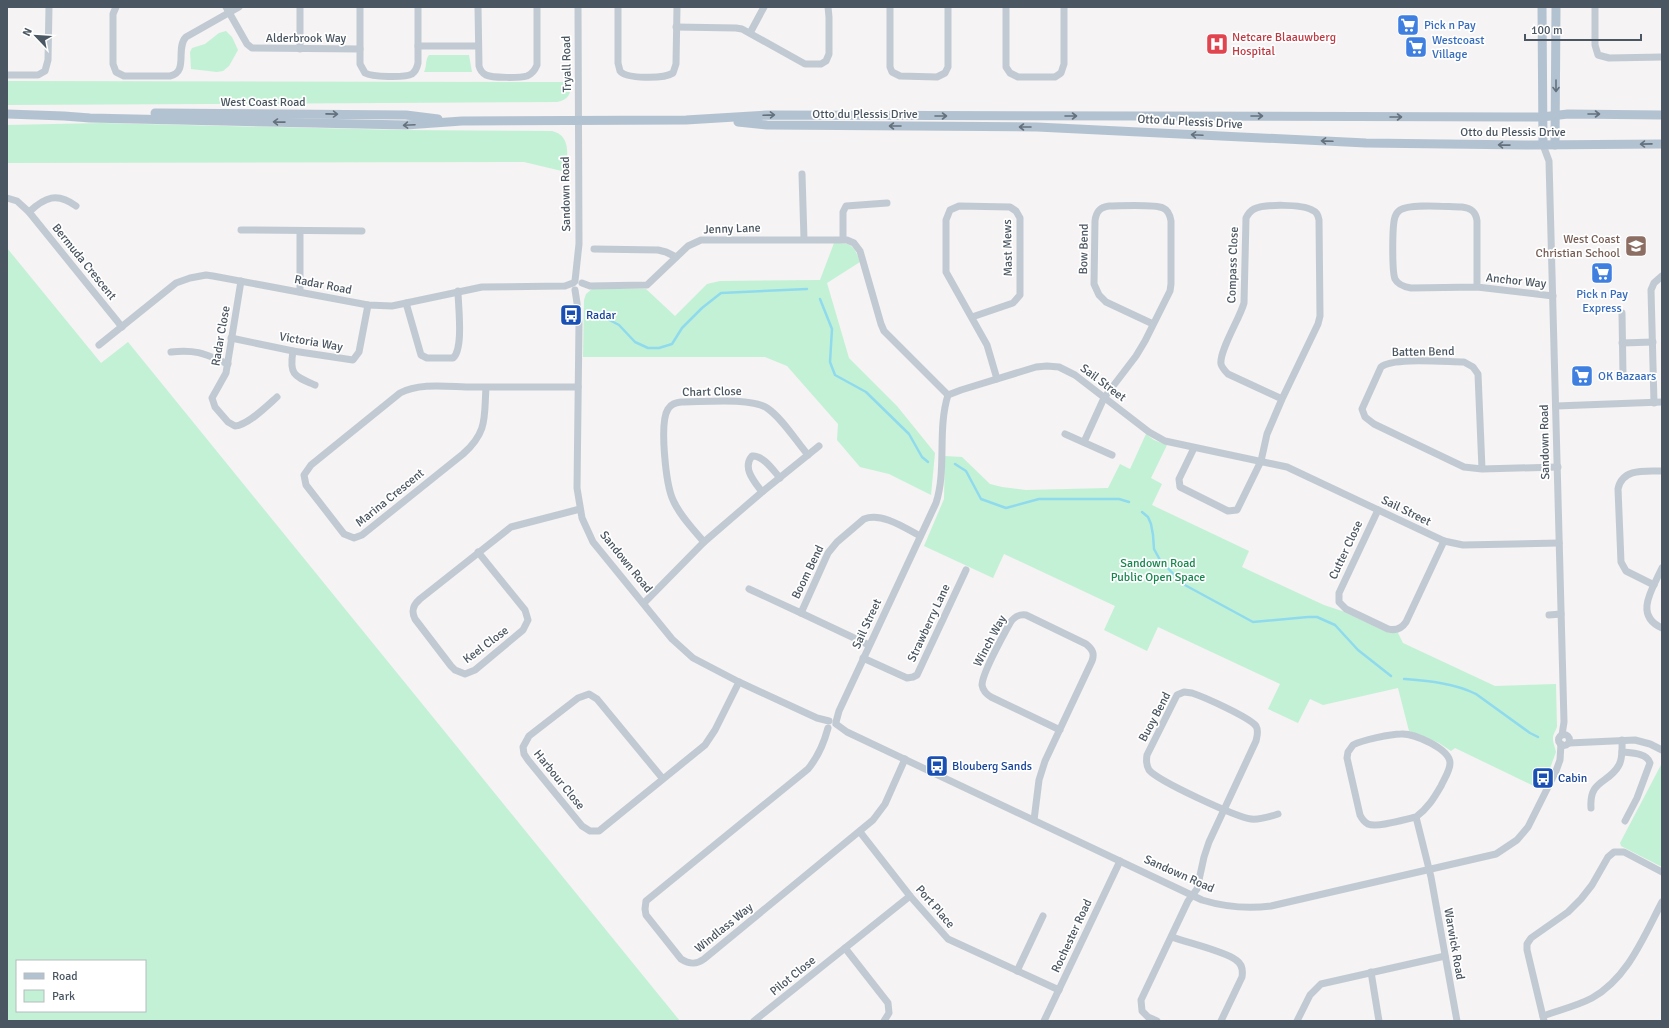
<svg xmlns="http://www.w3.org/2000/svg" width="1669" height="1028" viewBox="0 0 1669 1028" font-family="Signika,sans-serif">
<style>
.green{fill:#c3f1d5;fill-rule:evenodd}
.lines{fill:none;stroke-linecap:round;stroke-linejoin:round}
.stream{stroke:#90daee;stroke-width:2.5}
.minor{stroke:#c1cad2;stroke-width:7}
.major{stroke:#b3c2d1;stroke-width:9}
.oneway{stroke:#64717d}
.labels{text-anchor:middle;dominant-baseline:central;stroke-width:3.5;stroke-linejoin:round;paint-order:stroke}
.shop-label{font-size:12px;fill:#366cbe;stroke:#fff;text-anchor:start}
.health-label{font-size:12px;fill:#be3a42;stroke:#fff;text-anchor:start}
.street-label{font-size:12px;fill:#4a5661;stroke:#fff}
.education-label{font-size:12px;fill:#785e54;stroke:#fff;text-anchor:end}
.transit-label{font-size:12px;fill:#164399;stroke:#fff;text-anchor:start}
.park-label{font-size:12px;fill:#17864f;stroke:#fff}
</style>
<rect width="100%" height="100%" fill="#f5f3f3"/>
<!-- green -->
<g class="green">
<path d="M226,31L232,37L238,50L229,66L223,71L217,72L191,69L190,52L192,48L205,44L219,33Z"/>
<path d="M429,55H469L472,72H424C427,67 425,59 429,55Z"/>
<path d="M7,81L566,82H571C571,93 569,100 557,102L7,105Z"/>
<path d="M101,123L400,130L552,131C572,136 567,156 566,172L524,162L7,163V125Z"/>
<path d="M834,243C852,243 854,245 860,262L827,283L849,358L897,406L935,453L931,495L889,474L860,467L837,440L838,424L787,366L765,357H583L584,300L586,294L592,289H646L675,316L707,284L720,281L820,280Z"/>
<path d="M7,248L101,363L128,342L680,1021H7ZM17,961H145V1011H17Z"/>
<path d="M1146,434L1154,440L1167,445L1151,478L1162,484L1152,505L1249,551L1242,567L1324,605L1342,611L1389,633H1398L1403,643L1495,686L1556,684L1557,727L1553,736V741L1556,752L1549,771L1540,789L1455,748L1451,751L1439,743L1409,731L1398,688L1323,705L1310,699L1298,723L1268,709L1280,684L1158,627L1147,651L1104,630L1115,606L1004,554L993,578L924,546L944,499L945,456L962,457L990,484L1002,487L1026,490L1108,488L1120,464L1130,469Z"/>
<path d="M1662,763V867L1621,846L1620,843Z"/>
</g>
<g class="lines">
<!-- stream -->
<g class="stream">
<path d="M820,299L832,329L830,362L835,375L866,392L909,434L922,457L928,462"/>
<path d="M600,315L619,325L635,342L648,348H659L672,344L682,328L702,308L721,293L807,289"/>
<path d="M955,464L966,471L981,499L1006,508L1039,499H1119L1129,502"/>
<path d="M1142,512L1148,517L1151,524L1153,535L1154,549L1160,560L1183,584L1253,622L1308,617H1317L1335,625L1358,650L1391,676"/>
<path d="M1404,679C1428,681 1454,683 1476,694L1530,733L1538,737"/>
</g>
<!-- minor -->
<g class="minor">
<path d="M116,7L113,14V64L116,72L124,76H170C189,72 175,48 186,37L239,7"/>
<path d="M226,7L247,44L252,48L360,49"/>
<path d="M300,7V49"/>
<path d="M360,7V64L365,73C372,77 405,78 412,74C416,71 417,68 418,63V7"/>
<path d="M478,7L479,66C480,70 482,73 486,75C492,78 520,78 527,76C532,74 535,70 537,65V7"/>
<path d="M618,7V63L620,71C626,79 664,79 673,73L676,64L677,7"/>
<path d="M890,7V67L892,72L900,76L937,77L945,73L948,67V7"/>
<path d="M1006,7V67L1010,73L1018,77H1055L1061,73L1064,64V7"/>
<path d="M1595,7V45L1598,55L1609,58L1662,57"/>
<path d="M676,27L736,28L742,29L805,64H821L826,61L829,54V17L828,7"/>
<path d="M750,33L764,7"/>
<path d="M418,46H478"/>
<path d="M7,75H38L45,71L48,60L49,7"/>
<path d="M1543,145L1549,161L1564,722L1562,735"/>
<path d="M802,174L804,239"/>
<path d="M7,198L17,201L29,212"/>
<path d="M76,206C57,192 45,197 29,212L122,327"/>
<path d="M241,230L362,231"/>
<path d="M843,239V212L846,206L887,203"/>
<path d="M594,249L658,250L666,252L676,257"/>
<path d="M241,281L226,373L212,398L215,407L228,422L235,426C248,425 267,406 277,397"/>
<path d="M575,281L579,244L578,7"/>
<path d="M582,283L590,286L647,285L688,246L701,240H847L854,243L860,251L881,324L884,331L948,395"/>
<path d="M1477,287V221C1476,212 1471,208 1462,207C1448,207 1411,203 1400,210C1397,212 1396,214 1395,217C1392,225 1392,272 1395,279C1398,285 1405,287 1411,288L1477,287L1553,296"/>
<path d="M575,290L577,303L579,324L577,488L582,518L593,542L672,639L693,658L739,682L817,718L829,721"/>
<path d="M300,292V231"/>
<path d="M406,303L421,355L427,358H453C464,349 458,305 458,291"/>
<path d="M1622,313L1623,375"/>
<path d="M972,317L1013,303L1020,295V218L1016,211L1010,207L959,206L950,210L946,220V272L987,345L997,379"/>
<path d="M231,338L293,351L353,360L359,352L368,305"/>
<path d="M1622,343L1653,342"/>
<path d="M99,345L176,283L190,278L206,275L213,276L368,305L392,306L482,287L565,286L573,283"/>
<path d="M293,351C289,375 294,376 315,385"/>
<path d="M171,352C196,349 205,354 228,364"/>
<path d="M486,387C484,417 488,432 463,454L362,535L354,538L344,534L306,485L304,475L311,465L400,393C420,382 450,387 473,387C508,387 543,387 578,387"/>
<path d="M1654,403L1651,290L1654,283L1662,276"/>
<path d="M1556,406L1662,402"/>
<path d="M1065,434L1112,455"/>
<path d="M1084,442L1104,398L1136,356L1145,341L1170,291L1171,284V221C1170,215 1168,210 1163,208C1154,204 1121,206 1109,206C1100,207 1096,212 1095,221L1094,284L1099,295L1106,302L1153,324"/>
<path d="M1194,448L1179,479L1180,487L1228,511L1237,510L1261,461L1267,434L1282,399L1318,324L1320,316L1319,220C1318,215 1317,212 1312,210C1302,204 1264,204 1254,209C1250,211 1248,214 1246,218L1244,303C1240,318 1219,351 1221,364C1222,368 1225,371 1228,374L1282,399"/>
<path d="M1482,469L1478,374L1473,367L1464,362C1447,362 1392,357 1381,367L1362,409L1365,417L1374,424L1464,467L1482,469L1558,467"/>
<path d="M762,492C754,481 742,468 752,456C763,455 773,470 780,478"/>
<path d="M1378,510L1339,593V602L1346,609L1388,629C1396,631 1402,628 1406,622L1444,541"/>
<path d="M704,542C693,529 680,516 673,500C666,485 659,423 668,409C671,404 675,403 681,402C702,402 751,397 767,408C782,418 796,441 808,455"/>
<path d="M478,552L525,610L528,620L523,630L475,670L465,674L455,670L451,666L415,619C411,611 413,605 420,599L511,527L580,509"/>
<path d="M1662,568C1653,588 1633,615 1662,628"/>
<path d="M1654,585L1626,571L1621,562L1618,489C1622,468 1645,471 1662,471"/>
<path d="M749,589L801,613"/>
<path d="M644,603L704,542L762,492L819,446"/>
<path d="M1549,615L1561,614"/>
<path d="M869,645L801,613L828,553L837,542L864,519C882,512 905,528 920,536"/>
<path d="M863,658L907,678L913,677L917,675L966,570"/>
<path d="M836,722L839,711L936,503C947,469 937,430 948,395L961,390L1036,367L1047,366L1059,367L1075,375L1149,432L1165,441L1287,467L1444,541L1463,545L1559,543"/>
<path d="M836,724L847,732L1202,900C1225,907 1247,909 1271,906L1496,854L1517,840L1528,827L1556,771L1560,760L1561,744"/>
<path d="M828,728C824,743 818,757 808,769L646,901L645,909L646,915L681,959C689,964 696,965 704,959L873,820L885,804L905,759"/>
<circle cx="1564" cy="740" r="5.5"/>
<path d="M1569,743L1635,740L1650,744L1662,750"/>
<path d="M1622,752C1631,753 1647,753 1650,763L1637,798L1625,821"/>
<path d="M663,779L597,699L589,694L578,698L529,736L523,747L524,754L528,760L582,826L590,831H599L705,745L715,730L739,682"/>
<path d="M1591,808C1589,779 1609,784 1619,765C1623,758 1622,748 1622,740"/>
<path d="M1416,817C1428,808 1434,798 1441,786C1444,779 1450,771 1450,763C1450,749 1414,733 1401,734C1391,734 1362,740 1353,745L1348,752L1347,758L1360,815C1362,819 1364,822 1368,824C1377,828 1406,819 1416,817L1431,877L1457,1021"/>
<path d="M1034,820L1039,780L1045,761L1092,661C1095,653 1092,649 1086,644L1026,615C1018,614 1014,617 1010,623C1003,636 982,673 982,685C983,691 986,694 991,697L1060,730"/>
<path d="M860,832L910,896L948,939L1059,990"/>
<path d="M1172,937C1188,943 1224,951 1236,960C1242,964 1243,971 1242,977L1221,1021"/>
<path d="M845,948L888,1003L889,1013L884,1021"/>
<path d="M1017,971L1043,916"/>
<path d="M1371,972L1379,1021"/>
<path d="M1543,1016C1559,1010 1577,1006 1592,998C1628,978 1644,936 1662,902"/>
<path d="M754,1021L910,896"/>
<path d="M1044,1021L1120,861"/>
<path d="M1157,1021L1148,1017L1142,1011L1141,1000L1188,901L1197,889L1204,857L1209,842L1256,741C1257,736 1259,731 1256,726C1249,717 1204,697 1192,693L1184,692L1177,695L1147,755C1146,761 1146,765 1149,770C1158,781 1236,817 1251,819C1260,820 1269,817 1278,814"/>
<path d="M1297,1021L1310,995L1321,984L1445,956"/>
<path d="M1544,1021L1527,950V944L1531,938L1568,912L1581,899L1592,885L1608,857L1614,852H1624L1662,872"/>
</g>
<!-- major -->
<g class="major">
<path d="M1542,7L1543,145"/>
<path d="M155,113L406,115L438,119"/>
<path d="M7,114L64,116L90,118L406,125L462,121L686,120L768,115L1542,117L1568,114L1662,115"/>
<path d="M738,122L767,125L1037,127L1366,143L1531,145L1662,144"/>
<path d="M1555,145L1556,7"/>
</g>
</g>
<!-- one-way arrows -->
<defs><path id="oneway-shaft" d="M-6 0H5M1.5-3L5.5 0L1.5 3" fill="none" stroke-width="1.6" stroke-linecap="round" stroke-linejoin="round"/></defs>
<g class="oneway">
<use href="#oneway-shaft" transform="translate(1556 86) rotate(90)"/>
<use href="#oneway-shaft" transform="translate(332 114) rotate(1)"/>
<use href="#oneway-shaft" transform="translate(1594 114)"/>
<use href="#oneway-shaft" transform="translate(769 115) rotate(-2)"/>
<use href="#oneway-shaft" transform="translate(941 116)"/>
<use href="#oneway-shaft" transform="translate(1071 116)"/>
<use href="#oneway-shaft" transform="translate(1257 116)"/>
<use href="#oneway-shaft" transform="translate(1396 117)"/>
<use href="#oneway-shaft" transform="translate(279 122) rotate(-179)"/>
<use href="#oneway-shaft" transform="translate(409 125) rotate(177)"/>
<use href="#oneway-shaft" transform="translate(895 126) rotate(-180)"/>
<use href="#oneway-shaft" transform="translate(1025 127) rotate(-180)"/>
<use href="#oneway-shaft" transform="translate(1197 135) rotate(-177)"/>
<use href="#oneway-shaft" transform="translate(1327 141) rotate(-178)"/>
<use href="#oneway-shaft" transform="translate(1646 144) rotate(179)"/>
<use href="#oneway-shaft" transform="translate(1504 145) rotate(-179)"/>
</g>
<!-- icons -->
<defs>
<g id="supermarket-square" transform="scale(1.15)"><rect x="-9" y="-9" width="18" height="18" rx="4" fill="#3f7fe0" stroke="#fff"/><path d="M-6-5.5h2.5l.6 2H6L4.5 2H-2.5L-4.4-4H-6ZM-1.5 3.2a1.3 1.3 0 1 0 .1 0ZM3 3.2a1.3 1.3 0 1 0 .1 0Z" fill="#fff"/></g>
<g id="hospital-square" transform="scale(1.15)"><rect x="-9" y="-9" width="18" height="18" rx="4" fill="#e0444e" stroke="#fff"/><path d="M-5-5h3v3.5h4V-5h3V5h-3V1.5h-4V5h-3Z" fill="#fff"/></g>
<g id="school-square" transform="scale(1.15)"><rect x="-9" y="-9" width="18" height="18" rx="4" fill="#8d6e63" stroke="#fff"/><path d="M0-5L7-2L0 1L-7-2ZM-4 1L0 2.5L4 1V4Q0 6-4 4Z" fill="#fff"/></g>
<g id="bus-square" transform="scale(1.15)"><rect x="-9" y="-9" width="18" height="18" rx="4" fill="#1a4fb4" stroke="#fff"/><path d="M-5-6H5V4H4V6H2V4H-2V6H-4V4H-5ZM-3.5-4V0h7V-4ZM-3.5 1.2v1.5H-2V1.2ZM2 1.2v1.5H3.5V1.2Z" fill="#fff"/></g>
</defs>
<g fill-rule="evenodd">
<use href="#supermarket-square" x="1408" y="25"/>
<use href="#hospital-square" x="1217" y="44"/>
<use href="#supermarket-square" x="1416" y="47"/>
<use href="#school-square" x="1636" y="246"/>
<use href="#supermarket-square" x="1602" y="273"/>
<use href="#bus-square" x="571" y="315"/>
<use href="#supermarket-square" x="1582" y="376"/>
<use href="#bus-square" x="937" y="766"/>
<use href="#bus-square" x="1543" y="778"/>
</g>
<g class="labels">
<!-- shop labels -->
<g class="shop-label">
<text x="1424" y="25">Pick n Pay</text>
<text x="1432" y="40">Westcoast<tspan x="1432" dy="14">Village</tspan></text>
<text x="1602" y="294" text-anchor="middle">Pick n Pay<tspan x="1602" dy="14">Express</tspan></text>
<text x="1598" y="376">OK Bazaars</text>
</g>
<!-- health labels -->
<g class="health-label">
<text x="1232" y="37">Netcare Blaauwberg<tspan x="1232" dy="14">Hospital</tspan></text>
</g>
<!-- street labels -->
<g class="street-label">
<text x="306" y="38">Alderbrook Way</text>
<text transform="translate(567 64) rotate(-91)">Tryall Road</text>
<text x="263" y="102">West Coast Road</text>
<text x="865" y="114">Otto du Plessis Drive</text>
<text transform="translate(1190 122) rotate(3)">Otto du Plessis Drive</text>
<text x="1513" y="132">Otto du Plessis Drive</text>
<text transform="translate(566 194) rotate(-91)">Sandown Road</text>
<text transform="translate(732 229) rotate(-2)">Jenny Lane</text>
<text transform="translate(1008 248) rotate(-91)">Mast Mews</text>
<text transform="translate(1084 249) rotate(-89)">Bow Bend</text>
<text transform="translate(84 262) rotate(51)">Bermuda Crescent</text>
<text transform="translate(1233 265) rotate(-88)">Compass Close</text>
<text transform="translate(1516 281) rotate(6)">Anchor Way</text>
<text transform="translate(323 285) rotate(11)">Radar Road</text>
<text transform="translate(221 336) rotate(-80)">Radar Close</text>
<text transform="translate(311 342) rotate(10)">Victoria Way</text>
<text transform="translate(1423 352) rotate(-1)">Batten Bend</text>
<text transform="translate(1103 383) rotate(37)">Sail Street</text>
<text transform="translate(712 392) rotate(-1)">Chart Close</text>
<text transform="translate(1545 442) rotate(-91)">Sandown Road</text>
<text transform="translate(390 498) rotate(-39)">Marina Crescent</text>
<text transform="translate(1406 511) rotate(26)">Sail Street</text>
<text transform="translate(1346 550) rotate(-65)">Cutter Close</text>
<text transform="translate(626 562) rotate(51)">Sandown Road</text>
<text transform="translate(808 572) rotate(-64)">Boom Bend</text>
<text transform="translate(929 623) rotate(-65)">Strawberry Lane</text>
<text transform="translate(867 624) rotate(-65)">Sail Street</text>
<text transform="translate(990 641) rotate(-62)">Winch Way</text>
<text transform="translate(486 645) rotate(-37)">Keel Close</text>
<text transform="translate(1155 717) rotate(-62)">Buoy Bend</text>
<text transform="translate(559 780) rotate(51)">Harbour Close</text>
<text transform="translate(1179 874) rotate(24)">Sandown Road</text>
<text transform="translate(935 907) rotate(49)">Port Place</text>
<text transform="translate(724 928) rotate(-39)">Windlass Way</text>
<text transform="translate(1072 936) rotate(-65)">Rochester Road</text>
<text transform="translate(1454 944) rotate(80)">Warwick Road</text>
<text transform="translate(793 976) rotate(-39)">Pilot Close</text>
</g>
<!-- education labels -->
<g class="education-label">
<text x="1620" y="239">West Coast<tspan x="1620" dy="14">Christian School</tspan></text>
</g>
<!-- transit labels -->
<g class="transit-label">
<text x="586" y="315">Radar</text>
<text x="952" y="766">Blouberg Sands</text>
<text x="1558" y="778">Cabin</text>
</g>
<!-- park labels -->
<g class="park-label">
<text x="1158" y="563">Sandown Road<tspan x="1158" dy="14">Public Open Space</tspan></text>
</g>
</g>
<!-- border -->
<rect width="1669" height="1028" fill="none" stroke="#4a5661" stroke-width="16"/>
<!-- legend -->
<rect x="16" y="960" width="130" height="52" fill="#ffffff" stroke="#b7bbc0"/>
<rect x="24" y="973" width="20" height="6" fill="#b3c2d1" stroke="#b7bbc0"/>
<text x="52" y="980" font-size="12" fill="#4a5661">Road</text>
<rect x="24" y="990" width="20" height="12" fill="#c3f1d5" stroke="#b7bbc0"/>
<text x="52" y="1000" font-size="12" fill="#4a5661">Park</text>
<!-- north arrow -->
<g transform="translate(36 36) rotate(295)" stroke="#ffffff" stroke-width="3" paint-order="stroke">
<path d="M0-3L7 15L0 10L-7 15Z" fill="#4a5661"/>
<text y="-6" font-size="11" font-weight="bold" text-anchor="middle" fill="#4a5661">N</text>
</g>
<!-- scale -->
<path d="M1525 34v6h116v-6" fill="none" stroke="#4a5661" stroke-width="2"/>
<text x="1531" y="34" font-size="12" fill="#4a5661" stroke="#ffffff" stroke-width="3" paint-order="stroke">100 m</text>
</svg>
